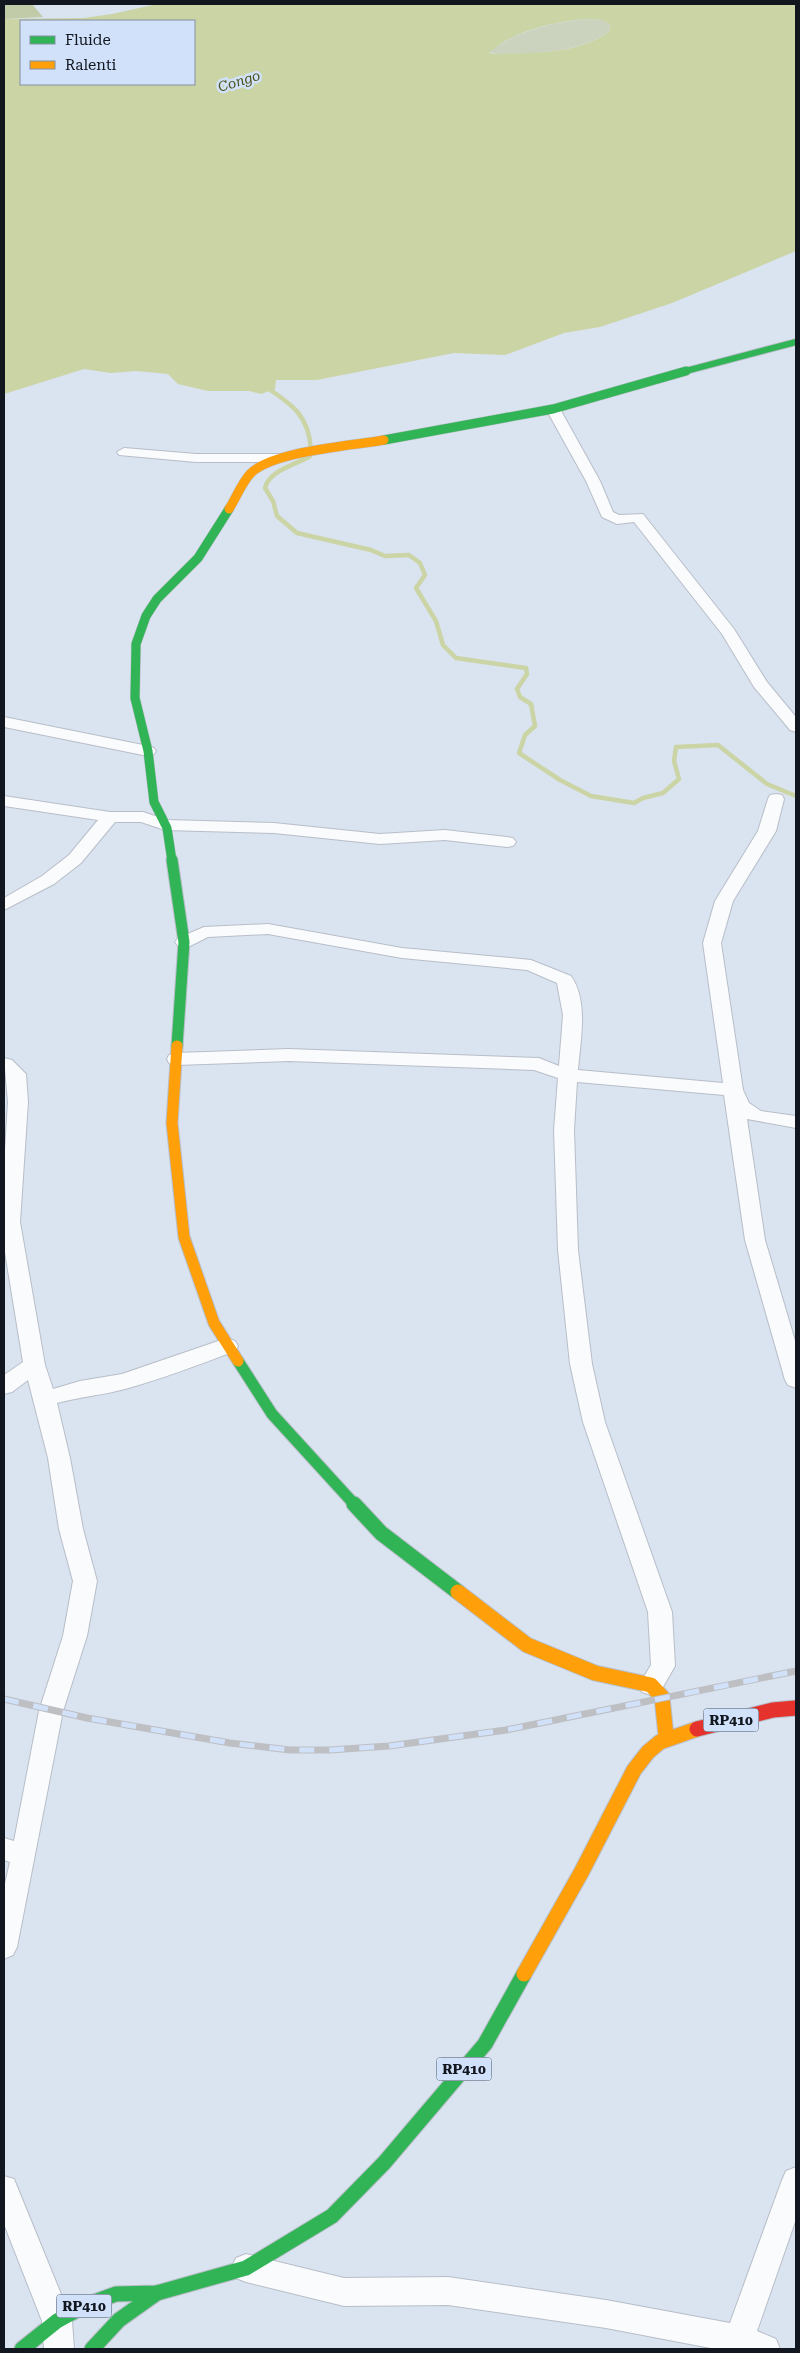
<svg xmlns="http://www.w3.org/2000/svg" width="800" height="2353" viewBox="0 0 800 2353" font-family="'Roboto Serif',serif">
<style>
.green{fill:#cbd3bf}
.forest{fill:#c2cba8}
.water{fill:#cbd4a4;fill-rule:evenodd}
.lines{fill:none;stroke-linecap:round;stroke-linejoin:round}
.stream{stroke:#cbd4a4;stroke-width:4.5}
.street-casing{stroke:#b8bec8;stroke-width:2}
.fast-far3-casing{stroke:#b8bec8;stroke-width:8}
.fast-far2-casing{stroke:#b8bec8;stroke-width:10}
.fast-far1-casing{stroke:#b8bec8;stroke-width:13}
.fast-casing{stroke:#b8bec8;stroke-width:17}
.slow-far2-casing{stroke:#b8bec8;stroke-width:10}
.slow-far1-casing{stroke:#b8bec8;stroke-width:13}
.slow-casing{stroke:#b8bec8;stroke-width:17}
.jam-casing{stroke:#b8bec8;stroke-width:17}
.street{fill:#f9fbfd;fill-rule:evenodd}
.fast-far3{stroke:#30b455;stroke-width:6}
.fast-far2{stroke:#30b455;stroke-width:9}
.fast-far1{stroke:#30b455;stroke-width:11}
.fast{stroke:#30b455;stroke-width:15}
.slow-far2{stroke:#ff9f0a;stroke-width:9}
.slow-far1{stroke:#ff9f0a;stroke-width:11}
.slow{stroke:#ff9f0a;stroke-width:15}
.jam{stroke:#e5322d;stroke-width:15}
.rail-casing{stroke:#bdbfc3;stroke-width:7}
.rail{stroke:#d1e1f9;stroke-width:5;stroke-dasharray:15;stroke-linecap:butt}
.labels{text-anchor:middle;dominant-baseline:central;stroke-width:5;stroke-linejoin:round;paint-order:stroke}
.far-water-label{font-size:14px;font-style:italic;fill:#4c521b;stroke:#d1e1f9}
.shield{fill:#d1e1f9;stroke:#4b5360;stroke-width:1}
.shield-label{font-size:14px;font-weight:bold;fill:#11161f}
</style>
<rect width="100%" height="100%" fill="#dae3f0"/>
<!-- green -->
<path class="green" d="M590,19L601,20L610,24L609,32C573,54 539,53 498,54L489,52C516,31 556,21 590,19Z"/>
<!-- forest -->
<path class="forest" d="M4,4H32L43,17L4,19Z"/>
<!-- water -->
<path class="water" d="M157,4H796V251L672,303L600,327L564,333L505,355L454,353L317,380H276L275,389L261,394L249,391H208L178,384L168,374L136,371L111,373L84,369L4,394V19L84,18L112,14ZM590,19L601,20L610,24L609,32C573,55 539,52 498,54L489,53C512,31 559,20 590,19ZM21,21H194V84H21Z"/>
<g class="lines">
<!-- stream -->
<g class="stream">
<path d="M266,387C293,405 309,416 311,450"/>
<path d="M310,456C296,465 269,470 265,488L273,501L277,516L297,533L371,550L385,556L409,555L420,563L425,575L416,588L436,621L443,645L456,658L526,668L527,674L517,689L520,697L531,704L535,726L525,735L519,753L560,780L591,796L634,803L643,798L663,793L679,779L674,761L676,747L718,745L767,784L796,796"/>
</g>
<!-- street casing -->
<g class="street-casing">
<g id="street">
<path d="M553,405L560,409L600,481L613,512L619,515L643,514L734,629L767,682L796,717V732L790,730L754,687L722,634L634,522L617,524L602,517L586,481L546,409Z"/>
<path d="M124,448L196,454H280L287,458L280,462H196L119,455L117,452Z"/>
<path d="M4,717L148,746L154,748L156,751L154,754L148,756L4,727Z"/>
<path d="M776,794L782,795L784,799L776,831L733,901L721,943L743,1090L749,1103L761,1111L796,1116V1128L747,1119L765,1240L796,1344V1388L788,1385L785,1380L745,1240L724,1095L577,1082L574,1130L578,1250L592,1364L605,1422L672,1612L675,1666L660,1692L651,1695L642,1692L639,1685L651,1665L648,1612L583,1422L570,1364L558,1250L554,1130L558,1078L534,1070L289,1061L176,1065L169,1063L167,1059L169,1055L176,1053L289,1049L539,1058L559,1066L563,1015L557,983L527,970L402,958L268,934L208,937L190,946H178L175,942L178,938L204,927L268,924L402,948L531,960L571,976C589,1001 580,1042 578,1070L723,1083L703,943L715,901L758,831L768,799L770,795Z"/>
<path d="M4,796L110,812H143L167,820L274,823L380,834L445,830L507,837L513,838L516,842L513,846L507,847L445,840L380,844L274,833L165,830L141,822H115L81,863L54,884L4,910V898L42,876L69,855L98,820L4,806Z"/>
<path d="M4,1058L12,1060L26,1074L28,1102L20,1222L45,1365L53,1389L80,1381L122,1374L227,1338L235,1341L238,1346L235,1351C198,1365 162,1379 125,1389C103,1395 79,1397 57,1403L70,1458L83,1529L97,1581L87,1636L63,1711L17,1947L13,1955L4,1959V1888L10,1862L4,1860V1838L14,1841L39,1711L63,1636L73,1581L59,1529L48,1458L28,1380L12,1392L4,1394V1375L23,1362L4,1246V1166L8,1102Z"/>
<path d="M796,2167V2219L757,2331L776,2339L780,2349H716L606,2328L448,2305L344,2306L246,2282L236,2278L231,2268L236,2258L246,2254L344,2278L448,2277L606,2300L730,2323L782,2180L786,2171Z"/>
<path d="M4,2176L14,2179L72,2321L74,2349H44L42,2321L4,2224Z"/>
</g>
</g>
<!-- fast-far3 casing -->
<g class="fast-far3-casing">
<path id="fast-far3" d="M682,372L796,342"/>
</g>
<!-- fast-far2 casing -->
<g class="fast-far2-casing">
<g id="fast-far2">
<path d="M384,440L553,409L686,371"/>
<path d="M172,861L167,828L154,802L148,751L135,698L136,644L146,616L157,599L198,558L229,509"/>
</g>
</g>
<!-- fast-far1 casing -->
<g class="fast-far1-casing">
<g id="fast-far1">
<path d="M172,860L184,942L177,1046"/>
<path d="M238,1361L272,1414L355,1505"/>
</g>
</g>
<!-- fast casing -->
<g class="fast-casing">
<g id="fast">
<path d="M354,1504L381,1533L458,1592"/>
<path d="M22,2349L57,2321L86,2305L116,2294L157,2293L246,2268L332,2216L384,2163L485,2044L524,1974"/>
<path d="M92,2349L119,2320L157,2293"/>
</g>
</g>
<!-- slow-far2 casing -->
<g class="slow-far2-casing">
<path id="slow-far2" d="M229,509C236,498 242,482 251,473C274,451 351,446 384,440"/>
</g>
<!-- slow-far1 casing -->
<g class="slow-far1-casing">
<path id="slow-far1" d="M177,1046L172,1123L184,1237L214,1323L238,1361"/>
</g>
<!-- slow casing -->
<g class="slow-casing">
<g id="slow">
<path d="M458,1592L527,1645L595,1673L651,1685L662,1697L666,1736"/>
<path d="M524,1974L582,1871L634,1770L648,1752L660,1742L697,1729"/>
</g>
</g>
<!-- jam casing -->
<g class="jam-casing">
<path id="jam" d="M697,1729L773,1710L796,1708"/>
</g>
<!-- street -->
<use href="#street" class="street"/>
<!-- fast-far3 -->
<use href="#fast-far3" class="fast-far3"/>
<!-- fast-far2 -->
<use href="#fast-far2" class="fast-far2"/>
<!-- fast-far1 -->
<use href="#fast-far1" class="fast-far1"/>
<!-- fast -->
<use href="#fast" class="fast"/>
<!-- slow-far2 -->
<use href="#slow-far2" class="slow-far2"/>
<!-- slow-far1 -->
<use href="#slow-far1" class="slow-far1"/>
<!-- slow -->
<use href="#slow" class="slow"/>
<!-- jam -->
<use href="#jam" class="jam"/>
<!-- rail casing -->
<g class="rail-casing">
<path id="rail" d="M4,1699L87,1718L230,1743L290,1750H330L389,1746L506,1730L796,1671"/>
</g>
<!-- rail -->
<use href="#rail" class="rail"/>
</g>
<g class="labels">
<!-- far-water labels -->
<g class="far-water-label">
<text transform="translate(239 81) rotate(-17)">Congo</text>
</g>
<!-- shield labels -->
<g class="shield">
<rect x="703.5" y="1708.5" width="55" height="23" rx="4"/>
<rect x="436.5" y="2057.5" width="55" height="23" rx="4"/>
<rect x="56.5" y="2294.5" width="55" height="23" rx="4"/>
</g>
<g class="shield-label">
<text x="731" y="1720">RP410</text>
<text x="464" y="2069">RP410</text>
<text x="84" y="2306">RP410</text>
</g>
</g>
<!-- border -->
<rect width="800" height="2353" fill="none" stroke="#11161f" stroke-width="10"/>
<!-- legend -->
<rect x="20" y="20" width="175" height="65" fill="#d1e1f9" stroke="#8490a2"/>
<rect x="30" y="36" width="25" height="8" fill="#30b455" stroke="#8490a2"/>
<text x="65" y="45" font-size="15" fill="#11161f">Fluide</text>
<rect x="30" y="61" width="25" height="8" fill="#ff9f0a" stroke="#8490a2"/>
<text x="65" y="70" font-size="15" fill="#11161f">Ralenti</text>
</svg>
